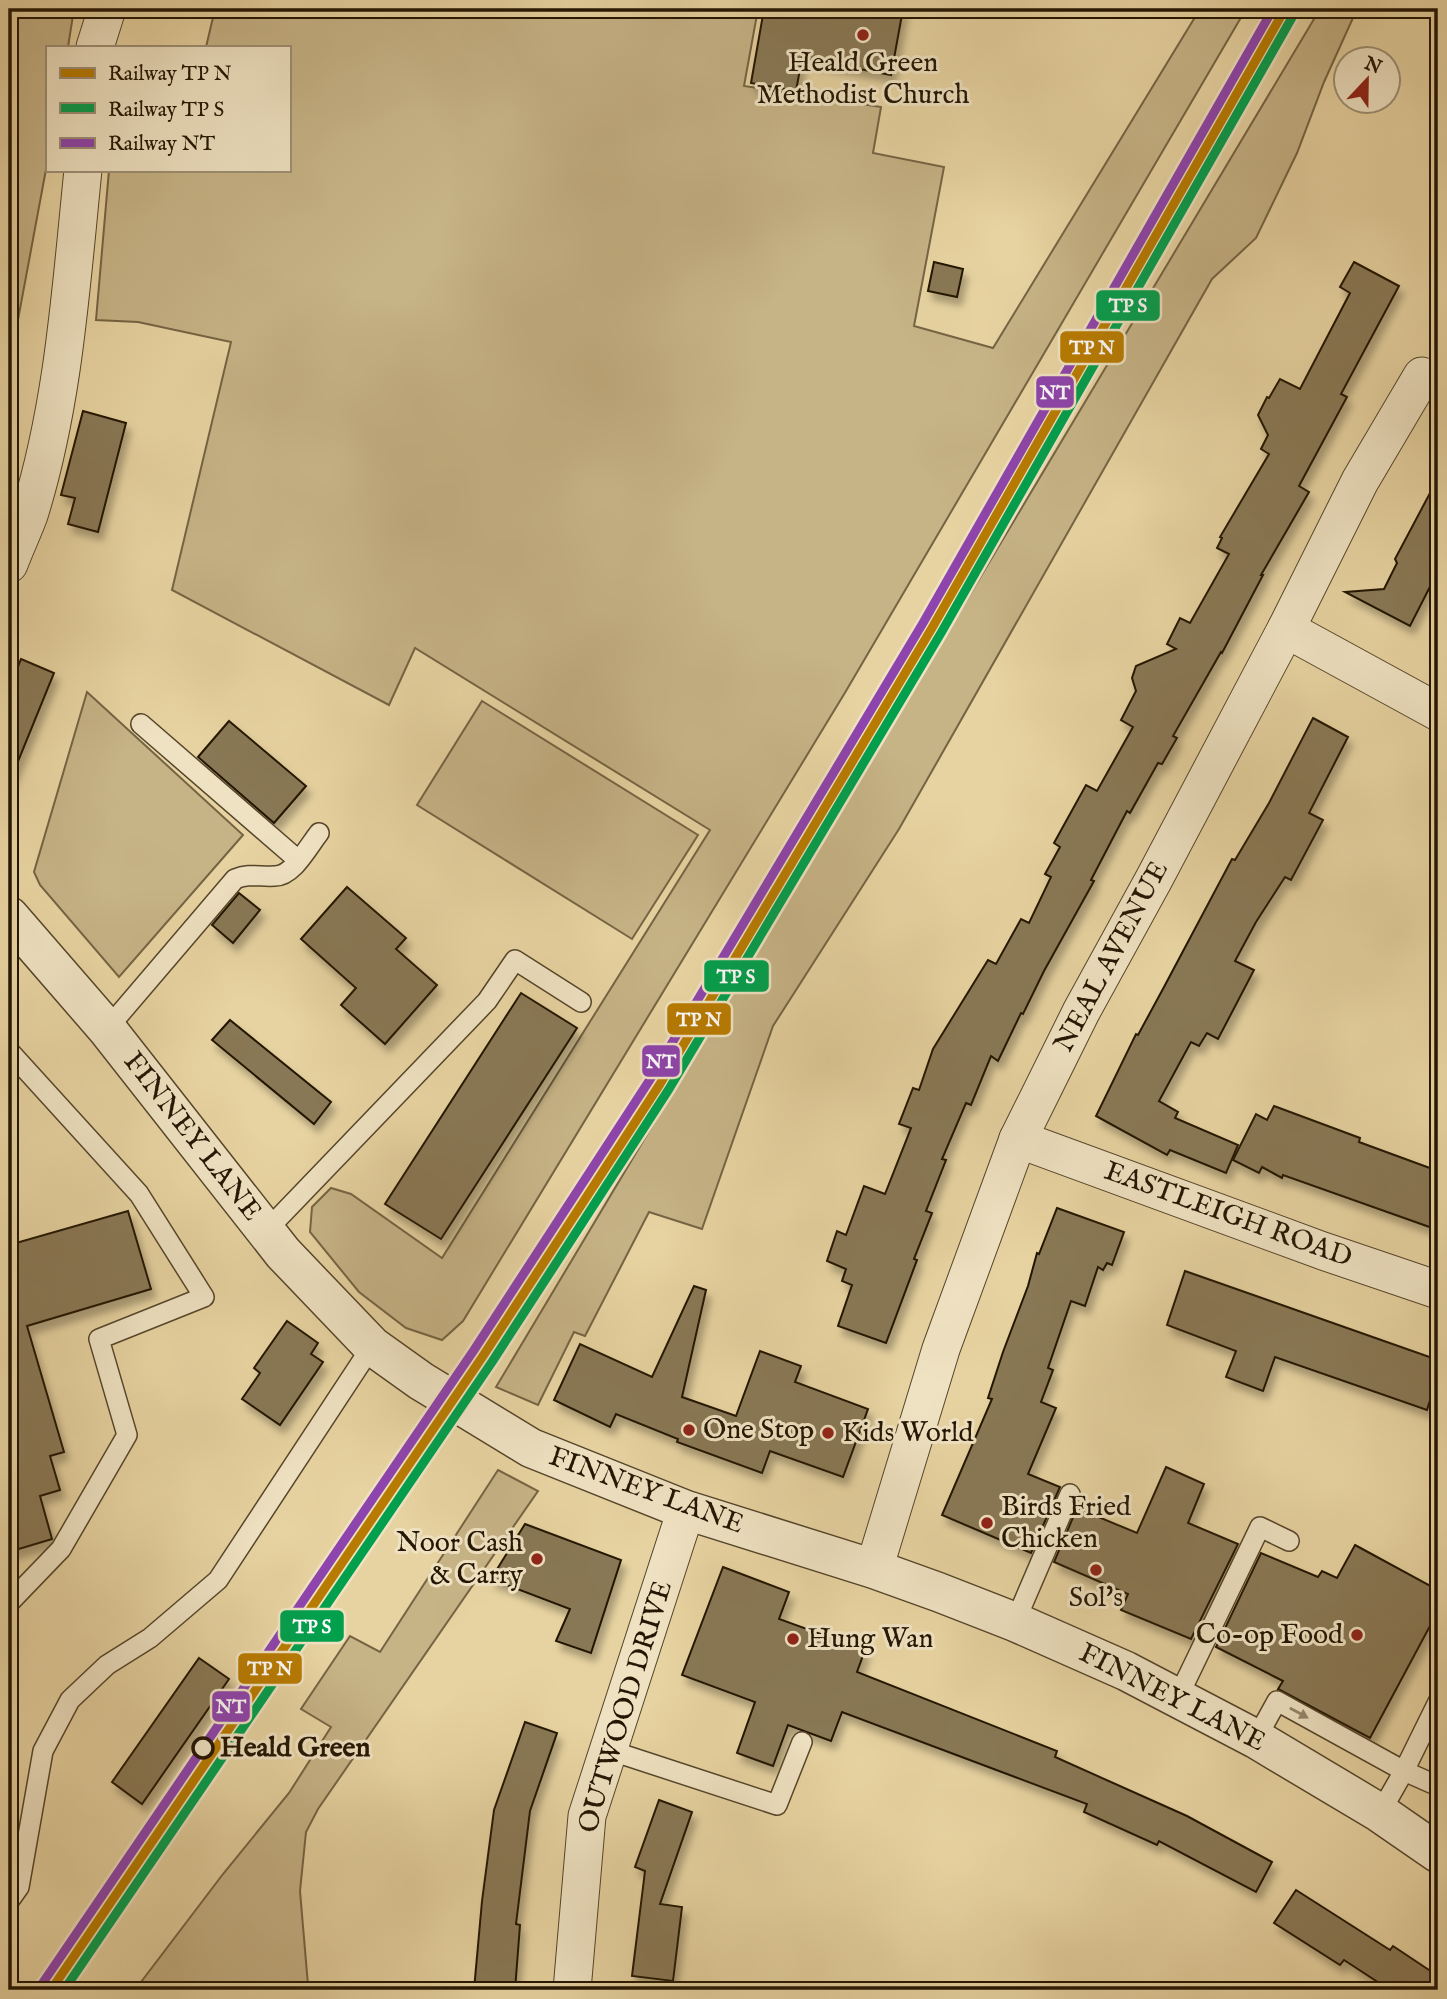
<svg xmlns="http://www.w3.org/2000/svg" width="1447" height="1999" viewBox="0 0 1447 1999" font-family="'IM FELL English',serif">
<style>
.green{fill:#c6b386;stroke:#756444;stroke-width:2}
.building{fill:#897855;stroke:#241603;stroke-width:2;filter:url(#shadow)}
.lines{fill:none;stroke-linecap:round;stroke-linejoin:round}
.service-casing{stroke:#55452a;stroke-width:22}
.minor-casing{stroke:#55452a;stroke-width:39}
.tertiary-casing{stroke:#55452a;stroke-width:41}
.service{stroke:#efe2c2;stroke-width:19}
.minor{stroke:#efe2c2;stroke-width:37}
.tertiary{stroke:#efe2c2;stroke-width:38}
.rail-1-casing{stroke:#efe2c2;stroke-width:14}
.rail-2-casing{stroke:#efe2c2;stroke-width:14}
.rail-3-casing{stroke:#efe2c2;stroke-width:14}
.rail-1{stroke:#b87b01;stroke-width:9}
.rail-2{stroke:#029f4d;stroke-width:9}
.rail-3{stroke:#8e44ad;stroke-width:9}
.oneway{fill:#94866c}
.poi-dot{fill:#8f2418;stroke:#efe2c2;stroke-width:2.5}
.stop-dot{fill:#efe2c2;stroke:#241603;stroke-width:3.5}
.labels{text-anchor:middle;dominant-baseline:central;stroke-width:6;stroke-linejoin:round;paint-order:stroke}
.poi-label{font-size:28px;fill:#241603;stroke:#efe2c2;text-anchor:start}
.street-label{font-size:28px;fill:#241603;stroke:#efe2c2}
.stop-label{font-size:28px;font-weight:bold;fill:#241603;stroke:#efe2c2;text-anchor:start}
.line-badge{stroke:#efe2c2;stroke-width:2.5}
.badge-label{font-size:19px;text-anchor:middle;font-weight:bold;fill:#fff}
</style>
<defs>
<filter id="shadow"><feDropShadow dx="4.5" dy="8" stdDeviation="3.5" flood-color="#0004"/></filter>
</defs>
<rect width="100%" height="100%" fill="#e7d3a1"/>
<filter id="stains"><feTurbulence type="fractalNoise" baseFrequency=".00286" numOctaves="4"/><feColorMatrix values="0 0 0 0 .2 0 0 0 0 .09 0 0 0 0 .02 0 0 0 .5 -.17"/></filter>
<radialGradient id="worn" r=".72"><stop offset=".6" stop-color="#630" stop-opacity="0"/><stop offset="1" stop-color="#630" stop-opacity=".3"/></radialGradient>
<!-- green -->
<g class="green">
<path d="M9,9H74L68,47H47V164L9,368Z"/>
<path d="M215,9H758L744,86L881,107L873,153L944,167L914,326L993,348L1200,9H1246L846,691L463,1321L442,1340L406,1328L359,1292L310,1232L312,1207L331,1188L351,1194L442,1258L710,830L415,648L389,705L172,590L231,342L138,322L96,320L109,170H289V47H206Z"/>
<path d="M1320,9H1357L1324,82L1297,153L1256,238L1212,279L899,829L773,1026L702,1229L649,1212L585,1336L574,1332L538,1405L496,1387Z"/>
<path d="M87,692L243,835L119,977L40,885L34,872Z"/>
<path d="M482,701L698,835L632,939L417,805Z"/>
<path d="M498,1470L538,1491L318,1809L306,1832L300,1891L308,1985L314,1990H135L223,1874L289,1793L331,1727L301,1709L350,1636L380,1652Z"/>
</g>
<!-- building -->
<g class="building">
<path d="M764,9H903L891,75L802,58L796,91L751,83Z"/>
<path d="M934,262L963,269L957,297L928,291Z"/>
<path d="M1354,262L1399,286L1341,394L1347,397L1299,486L1309,492L1261,575H1263L1222,653L1221,652L1173,736L1177,738L1162,764L1158,763L1130,813L1127,811L1091,880L1094,881L1044,971L1023,1014L1021,1013L998,1061L991,1056L971,1105L966,1103L942,1159L946,1160L926,1211L932,1213L914,1259L917,1260L886,1343L838,1326L852,1285L842,1281L846,1269L827,1261L837,1231L846,1235L864,1186L885,1194L911,1128L899,1124L913,1088L919,1090L933,1049L988,960L996,964L1021,919L1029,923L1051,877L1045,874L1060,847L1054,843L1086,785L1097,791L1133,727L1121,720L1136,691L1132,678L1136,666L1176,649L1167,644L1180,618L1190,623L1229,554L1217,548L1222,538L1220,537L1269,454L1261,449L1268,435L1258,415L1267,397L1269,398L1280,379L1300,389L1350,293L1340,287Z"/>
<path d="M83,411L126,423L98,532L68,524L75,498L61,495Z"/>
<path d="M1438,478V571L1410,626L1345,592L1384,589L1397,563L1395,559Z"/>
<path d="M21,659L54,673L10,781L9,688Z"/>
<path d="M1313,718L1348,737L1309,813L1323,820L1291,880L1285,877L1256,922L1235,961L1254,970L1218,1039L1207,1033L1199,1046L1191,1042L1159,1101L1178,1112L1175,1118L1238,1145L1226,1173L1170,1150L1167,1155L1096,1116L1136,1034L1138,1035L1164,987L1232,859L1235,860L1269,803Z"/>
<path d="M229,721L306,786L274,823L198,757Z"/>
<path d="M347,887L406,938L396,949L437,985L385,1044L341,1005L356,988L301,939Z"/>
<path d="M239,893L260,910L233,943L212,925Z"/>
<path d="M521,993L577,1028L441,1239L385,1204Z"/>
<path d="M230,1020L331,1102L314,1124L212,1040Z"/>
<path d="M1274,1106L1360,1138L1359,1142L1438,1171V1230L1283,1175L1282,1178L1262,1167L1259,1173L1233,1160L1256,1114L1267,1120Z"/>
<path d="M1057,1208L1124,1232L1112,1265L1107,1263L1103,1270L1098,1267L1085,1306L1071,1301L1048,1368L1053,1370L1041,1402L1056,1408L1028,1474L1060,1487L1031,1553L942,1515L992,1399L988,1398L1003,1352L1028,1286L1037,1253L1039,1254Z"/>
<path d="M128,1211L151,1289L27,1326L64,1452L50,1456L60,1490L40,1496L52,1539L9,1552V1245Z"/>
<path d="M1185,1271L1438,1360V1375L1427,1410L1275,1357L1263,1391L1226,1377L1236,1351L1167,1325Z"/>
<path d="M694,1286L706,1290L682,1397L736,1416L760,1351L801,1366L795,1382L868,1409L843,1477L770,1451L762,1473L677,1442L678,1439L616,1414L610,1427L554,1400L580,1344L652,1377Z"/>
<path d="M287,1321L318,1343L311,1354L323,1362L280,1425L242,1399L260,1373L254,1368Z"/>
<path d="M1166,1467L1204,1484L1188,1523L1238,1544L1191,1639L1121,1610L1128,1594L1054,1562L1077,1508L1137,1533Z"/>
<path d="M525,1524L621,1560L591,1653L556,1641L570,1609L491,1579Z"/>
<path d="M1355,1545L1438,1590V1611L1370,1738L1278,1689L1283,1681L1216,1647L1261,1553L1318,1577L1322,1571L1337,1578Z"/>
<path d="M723,1567L789,1592L779,1619L865,1650L857,1672L1057,1751L1055,1757L1187,1816L1272,1862L1256,1892L1159,1841L1157,1845L1084,1812L1087,1804L842,1712L831,1741L788,1725L773,1766L737,1753L755,1702L682,1675Z"/>
<path d="M199,1658L229,1679L142,1804L112,1782Z"/>
<path d="M525,1722L557,1733L530,1811L516,1924L520,1925L515,1990H474L482,1901L494,1810Z"/>
<path d="M659,1800L692,1812L660,1904L682,1907L673,1981L632,1976L645,1871L635,1867Z"/>
<path d="M1296,1890L1390,1950L1393,1946L1438,1976V1990H1390L1344,1960L1340,1965L1274,1923Z"/>
</g>
<g class="lines">
<!-- service casing -->
<g class="service-casing">
<g id="service">
<path d="M141,724L298,860"/>
<path d="M107,1029L235,879C250,873 259,877 275,876C293,876 308,847 319,833"/>
<path d="M9,1051L139,1194L204,1297L99,1339L127,1435L61,1549L9,1603"/>
<path d="M266,1231L487,1001L515,960L581,1002"/>
<path d="M1015,1622L1070,1494"/>
<path d="M1178,1697L1260,1527L1289,1541"/>
<path d="M1256,1739L1277,1701L1404,1771L1438,1786"/>
<path d="M609,1750L777,1805L802,1742"/>
<path d="M1380,1813L1404,1771L1438,1702"/>
<path d="M9,1901L19,1887L43,1751L70,1700L107,1665L150,1638L218,1580L372,1346"/>
</g>
</g>
<!-- minor casing -->
<g class="minor-casing">
<g id="minor">
<path d="M95,47L107,9"/>
<path d="M9,564C15,548 23,531 29,515C64,403 71,286 83,170"/>
<path d="M1286,629L1438,712"/>
<path d="M1018,1139L1323,1251L1438,1290"/>
<path d="M874,1569L941,1349L1018,1139L1081,1012L1154,879L1286,629L1360,481L1422,376"/>
<path d="M572,1990L587,1816L686,1510"/>
</g>
</g>
<!-- tertiary casing -->
<g class="tertiary-casing">
<path id="tertiary" d="M9,916L107,1029L283,1253L372,1346L421,1381L531,1448L686,1510L874,1569L938,1592L1015,1622L1126,1671L1256,1739L1380,1813L1438,1853"/>
</g>
<!-- service -->
<use href="#service" class="service"/>
<!-- minor -->
<use href="#minor" class="minor"/>
<!-- tertiary -->
<use href="#tertiary" class="tertiary"/>
<!-- rail-1 casing -->
<g class="rail-1-casing">
<path id="rail-1" d="M51,1990L483,1356L660,1084L932,628L1285,9"/>
</g>
<!-- rail-2 casing -->
<g class="rail-2-casing">
<path id="rail-2" d="M64,1990L492,1362L669,1089L941,633L1294,14"/>
</g>
<!-- rail-3 casing -->
<g class="rail-3-casing">
<path id="rail-3" d="M42,1984L474,1350L651,1078L923,623L1273,9"/>
</g>
<!-- rail-1 -->
<use href="#rail-1" class="rail-1"/>
<!-- rail-2 -->
<use href="#rail-2" class="rail-2"/>
<!-- rail-3 -->
<use href="#rail-3" class="rail-3"/>
</g>
<!-- one-way arrows -->
<defs><path id="oneway-solid" d="M-6-.8H1V-3.2L6.5 0L1 3.2V.8H-6Z" transform="scale(1.75)"/></defs>
<use class="oneway" href="#oneway-solid" transform="translate(1299 1713) rotate(29)"/>
<!-- markers -->
<g class="poi-dot">
<circle cx="863" cy="35" r="7"/>
<circle cx="689" cy="1430" r="7"/>
<circle cx="828" cy="1433" r="7"/>
<circle cx="987" cy="1523" r="7"/>
<circle cx="537" cy="1559" r="7"/>
<circle cx="1096" cy="1570" r="7"/>
<circle cx="1357" cy="1635" r="7"/>
<circle cx="793" cy="1639" r="7"/>
</g>
<circle class="stop-dot" cx="203" cy="1748" r="10"/>
<g class="labels">
<!-- poi labels -->
<g class="poi-label">
<text x="863" y="63" text-anchor="middle">Heald Green<tspan x="863" dy="32">Methodist Church</tspan></text>
<text x="703" y="1430">One Stop</text>
<text x="842" y="1433">Kids World</text>
<text x="1001" y="1507">Birds Fried<tspan x="1001" dy="32">Chicken</tspan></text>
<text x="523" y="1543" text-anchor="end">Noor Cash<tspan x="523" dy="32">&amp; Carry</tspan></text>
<text x="1096" y="1598" text-anchor="middle">Sol's</text>
<text x="1343" y="1635" text-anchor="end">Co-op Food</text>
<text x="807" y="1639">Hung Wan</text>
</g>
<!-- street labels -->
<g class="street-label">
<text transform="translate(1112 957) rotate(-62)">NEAL AVENUE</text>
<text transform="translate(192 1137) rotate(52)">FINNEY LANE</text>
<text transform="translate(1228 1215) rotate(20)">EASTLEIGH ROAD</text>
<text transform="translate(646 1491) rotate(20)">FINNEY LANE</text>
<text transform="translate(1172 1698) rotate(27)">FINNEY LANE</text>
<text transform="translate(626 1707) rotate(-73)">OUTWOOD DRIVE</text>
</g>
<!-- stop labels -->
<g class="stop-label">
<text x="220" y="1748">Heald Green</text>
</g>
</g>
<g class="line-badge">
<rect x="1095" y="289" width="66" height="33" rx="7" fill="#029f4d"/>
<rect x="1059" y="330" width="66" height="34" rx="7" fill="#b87b01"/>
<rect x="1035" y="375" width="40" height="34" rx="7" fill="#8e44ad"/>
<rect x="703" y="959" width="67" height="34" rx="7" fill="#029f4d"/>
<rect x="666" y="1002" width="66" height="34" rx="7" fill="#b87b01"/>
<rect x="641" y="1044" width="40" height="34" rx="7" fill="#8e44ad"/>
<rect x="279" y="1609" width="66" height="34" rx="7" fill="#029f4d"/>
<rect x="237" y="1652" width="66" height="33" rx="7" fill="#b87b01"/>
<rect x="211" y="1690" width="40" height="33" rx="7" fill="#8e44ad"/>
</g>
<g class="badge-label">
<text x="1128" y="312">TP S</text>
<text x="1092" y="354">TP N</text>
<text x="1055" y="399">NT</text>
<text x="736" y="983">TP S</text>
<text x="699" y="1026">TP N</text>
<text x="661" y="1068">NT</text>
<text x="312" y="1633">TP S</text>
<text x="270" y="1675">TP N</text>
<text x="231" y="1713">NT</text>
</g>
<!-- margin -->
<rect width="1447" height="1999" fill="none" stroke="#e7d3a1" stroke-width="35"/>
<rect x="10" y="10" width="1426" height="1978" fill="none" stroke="#241603" stroke-width="3.5"/>
<rect x="18" y="18" width="1412" height="1964" fill="none" stroke="#241603" stroke-width="2"/>
<!-- legend -->
<rect x="46" y="46" width="245" height="126" fill="#efe2c2" stroke="#9e9076" stroke-width="2"/>
<rect x="60" y="68" width="35" height="10" fill="#b87b01" stroke="#9e9076" stroke-width="2"/>
<text x="108" y="80" font-size="21" fill="#241603">Railway TP N</text>
<rect x="60" y="103" width="35" height="10" fill="#029f4d" stroke="#9e9076" stroke-width="2"/>
<text x="108" y="116" font-size="21" fill="#241603">Railway TP S</text>
<rect x="60" y="138" width="35" height="10" fill="#8e44ad" stroke="#9e9076" stroke-width="2"/>
<text x="108" y="150" font-size="21" fill="#241603">Railway NT</text>
<!-- north arrow -->
<g transform="translate(1367 80) rotate(22)"><circle r="33" fill="#efe2c2" stroke="#9e9076" stroke-width="2"/>
<path d="M0-5L12 26L0 18L-12 26Z" fill="#8f2418"/>
<text y="-10" font-size="19" font-weight="bold" text-anchor="middle" fill="#241603">N</text>
</g>
<rect width="100%" height="100%" filter="url(#stains)"/>
<rect width="100%" height="100%" fill="url(#worn)"/>
</svg>
